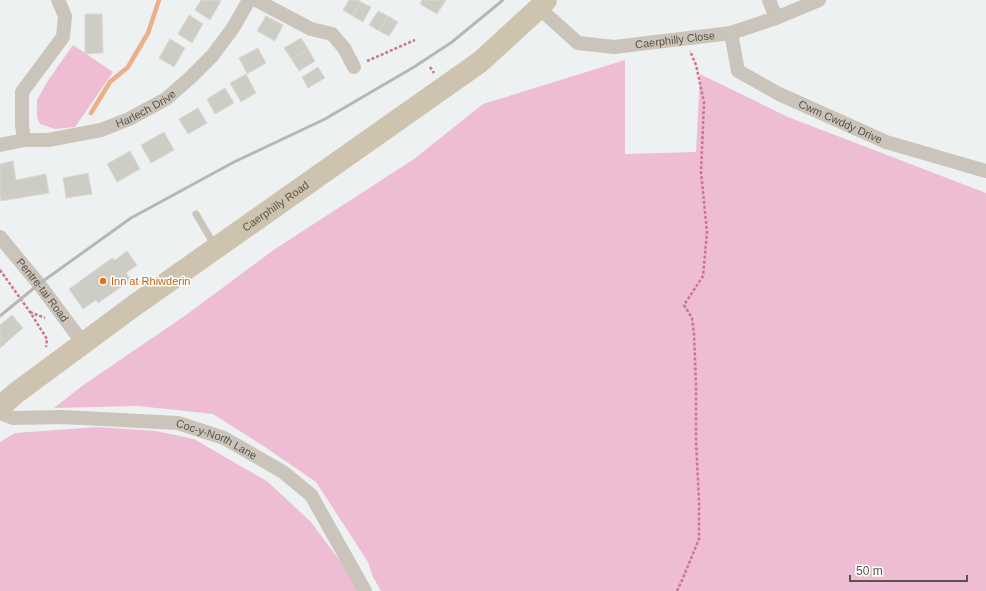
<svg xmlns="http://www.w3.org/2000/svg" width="986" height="591" viewBox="0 0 986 591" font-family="Helvetica,sans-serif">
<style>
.green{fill:#eebdd3}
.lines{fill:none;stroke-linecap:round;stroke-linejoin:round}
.stream{stroke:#ebaf8a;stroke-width:4.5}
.building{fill:#cecdc5;stroke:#dad9d2}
.path{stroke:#cc7591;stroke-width:2.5;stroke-dasharray:3 2;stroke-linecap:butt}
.lane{stroke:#cbc4ba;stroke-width:7}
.street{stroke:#cbc4ba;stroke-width:14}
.primary{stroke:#cdc3ae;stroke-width:22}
.rail{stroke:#b9b7b1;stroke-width:3}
.food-dot{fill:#e8710a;stroke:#fff;stroke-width:1.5}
.labels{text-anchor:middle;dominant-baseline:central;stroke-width:3;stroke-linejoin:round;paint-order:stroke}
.street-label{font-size:11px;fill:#5c5447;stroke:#fff}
.food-label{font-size:11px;fill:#c56008;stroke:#fff;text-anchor:start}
</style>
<rect width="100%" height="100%" fill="#eef1f1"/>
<!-- green -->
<g class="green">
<path d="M73,45L113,72L75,127L55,129L40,124L37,117V100L49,79Z"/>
<path d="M625,60V154L696,152L700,74L788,117L986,193V591H381L373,577L368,562L316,482L262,445L213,414L138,406L54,408L82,386L186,315L275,249L414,159L483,104Z"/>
<path d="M98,427L156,431L194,439L268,482L311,522L343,565L358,591H0V442L15,433Z"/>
</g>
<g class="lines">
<!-- stream -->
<path class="stream" d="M91,113L110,82L128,67L148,33L159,0"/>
</g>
<!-- building -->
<g class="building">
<path d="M201,0H220L221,1L210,20L195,10Z"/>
<path d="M349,0H358L361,2L353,16L343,10Z"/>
<path d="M422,0H446L437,14L420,4Z"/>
<path d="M361,2L371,7L363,22L353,16Z"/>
<path d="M378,11L388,16L379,31L369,25Z"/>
<path d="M85,14H102L103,53L85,54Z"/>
<path d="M189,15L203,24L192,43L178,34Z"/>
<path d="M266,16L283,25L275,41L257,31Z"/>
<path d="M388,16L398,22L389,36L379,31Z"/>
<path d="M301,38L308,49L292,60L284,48Z"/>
<path d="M170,39L185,48L174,67L159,58Z"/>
<path d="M258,48L266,63L247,74L239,58Z"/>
<path d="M308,49L315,61L299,71L292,60Z"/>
<path d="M318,67L325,78L308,88L302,77Z"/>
<path d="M246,74L256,93L241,102L230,83Z"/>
<path d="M225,88L234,103L215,114L207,99Z"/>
<path d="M198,108L207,123L188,134L179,119Z"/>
<path d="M164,132L174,150L151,163L141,145Z"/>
<path d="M130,151L140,169L117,182L107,164Z"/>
<path d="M13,161L16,180L46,174L49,193L1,201L0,195V164Z"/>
<path d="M88,173L92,194L66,198L63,178Z"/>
<path d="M127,251L137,265L126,273L131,280L98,303L96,300L83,309L69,289L112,258L115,260Z"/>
<path d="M12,315L23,328L0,348V325Z"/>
</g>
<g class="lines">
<!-- path -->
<g class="path">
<path d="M367,61L415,40"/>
<path d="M430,67L434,73"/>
<path d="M0,270L30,312L47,339L46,347"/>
<path d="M30,312L45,318"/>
<path d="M677,591L683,578L699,539V501L696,441V385L694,334L692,318L684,305L703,276L707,232L701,172L704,102L696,65L690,51"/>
</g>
<!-- lane -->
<path class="lane" d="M196,214L215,246"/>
<!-- street -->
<g class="street">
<path d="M256,0L311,29L332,34L344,48L354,67"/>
<path d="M769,0L776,18"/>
<path id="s1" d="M539,8L578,43L614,47L731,33L776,18L819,0"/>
<path id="s2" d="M731,33L738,71L779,94L886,142L986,171"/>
<path d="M24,140L22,125V92L63,37L65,16L58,0"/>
<path id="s3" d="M0,145L24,140H48L101,130L129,119L166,99L191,77L212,56L233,28L249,0"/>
<path id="s4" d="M0,237L39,284L83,343"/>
<path id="s5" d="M0,413L13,418L63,417L178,423L224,438L283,472L311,495L365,591"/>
</g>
<!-- primary -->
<path class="primary" id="s6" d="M0,407L16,393L135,305L480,62L539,8L546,0"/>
<!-- rail -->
<path class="rail" d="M0,316L39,284L131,218L234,162L325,119L414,67L452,42L503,0"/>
</g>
<!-- markers -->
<circle class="food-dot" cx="103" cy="281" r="4"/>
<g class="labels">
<!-- street labels -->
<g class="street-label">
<text stroke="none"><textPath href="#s1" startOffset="150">Caerphilly Close</textPath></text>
<text stroke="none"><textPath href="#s3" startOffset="152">Harlech Drive</textPath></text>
<text stroke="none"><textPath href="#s2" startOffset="153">Cwm Cwddy Drive</textPath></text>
<text stroke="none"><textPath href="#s6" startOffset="341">Caerphilly Road</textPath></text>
<text stroke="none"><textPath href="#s4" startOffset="68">Pentre-tai Road</textPath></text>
<text stroke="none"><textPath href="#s5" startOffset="221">Coc-y-North Lane</textPath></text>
</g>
<!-- food labels -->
<g class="food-label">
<text x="111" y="281">Inn at Rhiwderin</text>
</g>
</g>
<!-- scale -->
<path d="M850 575v6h117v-6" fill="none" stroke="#5c5447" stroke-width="2"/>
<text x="856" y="575" font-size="12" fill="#5c5447" stroke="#ffffff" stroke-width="3" paint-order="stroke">50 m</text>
</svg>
